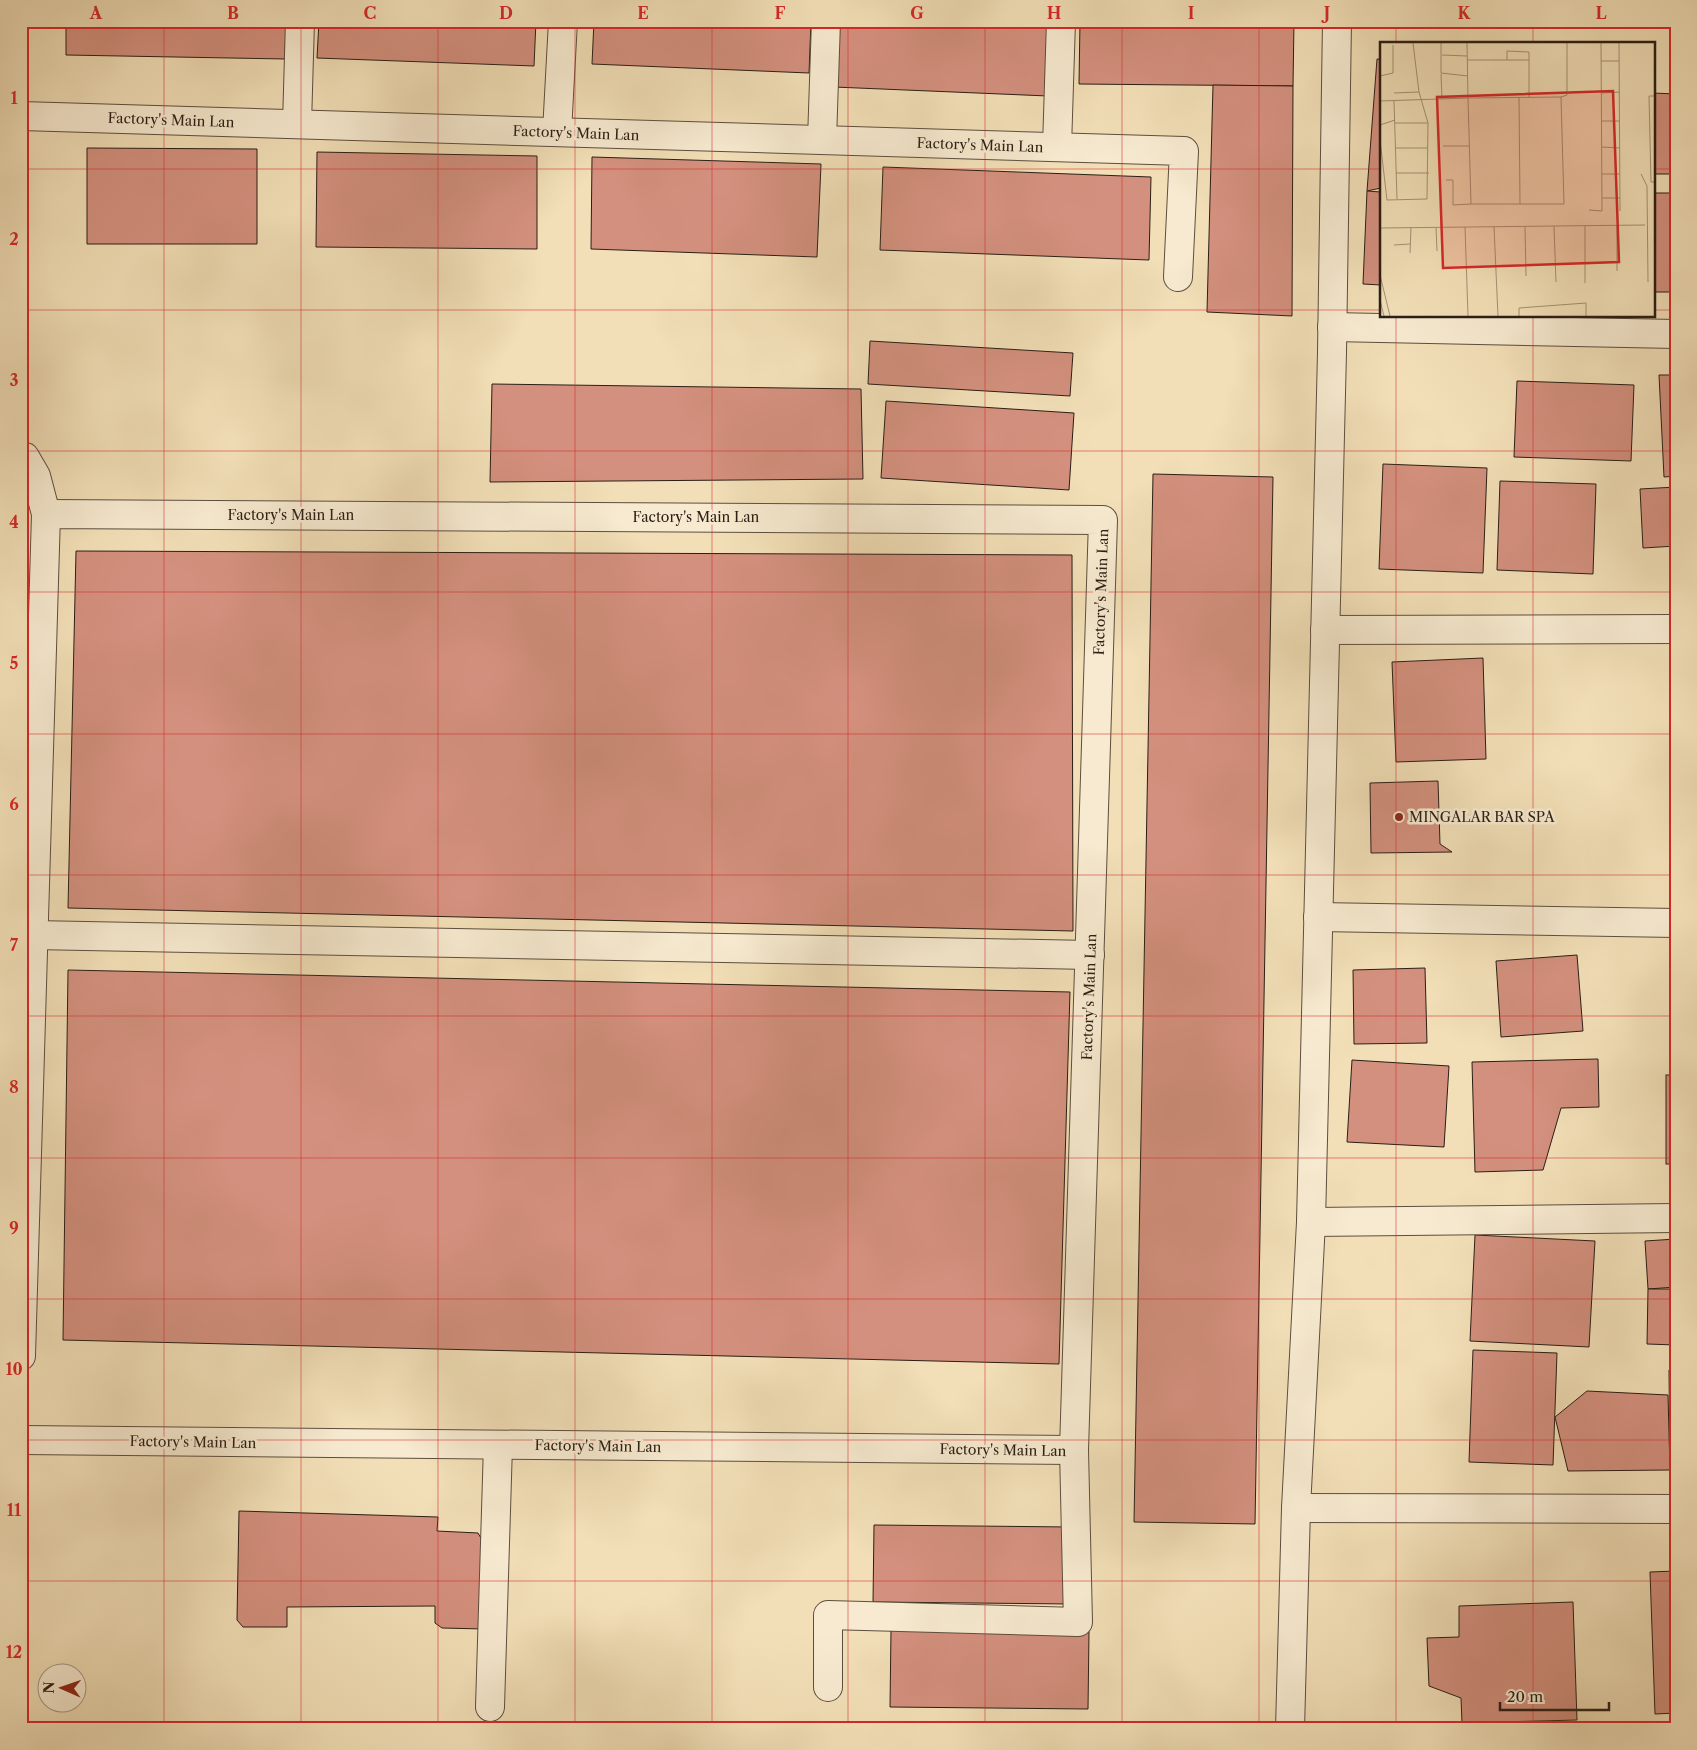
<svg xmlns="http://www.w3.org/2000/svg" width="1697" height="1750" viewBox="0 0 1697 1750" font-family="'Libre Caslon Text',serif">
<style>
.building{fill:#d3907e;stroke:#2b1e15}
.lines{fill:none;stroke-linecap:round;stroke-linejoin:round}
.minor-casing{stroke:#5d4e3e;stroke-width:30}
.minor{stroke:#f7ead0;stroke-width:28}
.grid{fill:none;stroke:#d62828;stroke-width:1;stroke-opacity:0.55}
.poi-dot{fill:#8f2418;stroke:#f7ead0;stroke-width:2}
.labels{text-anchor:middle;dominant-baseline:central;stroke-width:5;stroke-linejoin:round;paint-order:stroke}
.street-label{font-size:14px;fill:#2b1e15;stroke:#f7ead0}
.poi-label{font-size:14px;fill:#2b1e15;stroke:#f7ead0;text-anchor:start}
.inset-road{fill:none;stroke:#a29276;stroke-width:1}
.view{fill:#d62828;fill-opacity:0.15;stroke:#d62828;stroke-width:2.5}
.inset-edge{fill:none;stroke:#2b1e15;stroke-width:2.5}
.neatline{fill:none;stroke:#d62828;stroke-width:2}
.grid-label{font-size:16px;text-anchor:middle;font-weight:bold;fill:#d62828}
</style>
<rect width="100%" height="100%" fill="#f2dfb7"/>
<filter id="stains"><feTurbulence type="fractalNoise" baseFrequency=".004" numOctaves="4"/><feColorMatrix values="0 0 0 0 .2 0 0 0 0 .09 0 0 0 0 .02 0 0 0 .5 -.17"/></filter>
<radialGradient id="worn" r=".72"><stop offset=".6" stop-color="#630" stop-opacity="0"/><stop offset="1" stop-color="#630" stop-opacity=".3"/></radialGradient>
<!-- building -->
<g class="building">
<path d="M66,21H286L285,59L66,55Z"/>
<path d="M319,21H536L534,66L317,58Z"/>
<path d="M594,21H811L809,73L592,64Z"/>
<path d="M837,21H1051L1048,96L834,87Z"/>
<path d="M1080,21H1294L1293,86L1079,84Z"/>
<path d="M1377,59H1381V188L1367,191Z"/>
<path d="M1213,85L1293,86L1292,316L1207,312Z"/>
<path d="M1653,93L1676,94V174H1653Z"/>
<path d="M87,148L257,149V244H87Z"/>
<path d="M317,152L537,156V249L316,247Z"/>
<path d="M592,157L821,164L817,257L591,249Z"/>
<path d="M883,167L1151,177L1149,260L880,250Z"/>
<path d="M1367,191L1381,192V285L1363,284Z"/>
<rect x="1653" y="193" width="23" height="99"/>
<path d="M870,341L1073,353L1070,396L868,384Z"/>
<path d="M1659,375H1676V476L1664,477Z"/>
<path d="M1517,381L1634,385L1631,461L1514,457Z"/>
<path d="M492,384L861,389L863,479L490,482Z"/>
<path d="M886,401L1074,413L1069,490L881,478Z"/>
<path d="M1383,464L1487,468L1483,573L1379,569Z"/>
<path d="M1153,474L1273,477L1255,1524L1134,1522Z"/>
<path d="M21,479L23,481L21,557Z"/>
<path d="M1500,481L1596,484L1593,574L1497,570Z"/>
<path d="M1676,487V546L1643,548L1640,489Z"/>
<path d="M76,551L1072,555L1073,931L68,908Z"/>
<path d="M1483,658L1486,759L1396,762L1392,662Z"/>
<path d="M1438,781L1440,844L1452,852L1371,853L1370,783Z"/>
<path d="M1577,955L1583,1031L1501,1037L1496,961Z"/>
<path d="M1425,968L1427,1043L1354,1044L1353,970Z"/>
<path d="M68,970L1070,992L1059,1364L63,1340Z"/>
<path d="M1598,1059L1599,1107L1561,1108L1543,1170L1475,1172L1472,1062Z"/>
<path d="M1352,1060L1449,1066L1444,1147L1347,1142Z"/>
<rect x="1666" y="1075" width="10" height="89"/>
<path d="M1475,1235L1595,1241L1589,1347L1470,1341Z"/>
<path d="M1676,1239V1287L1648,1289L1645,1241Z"/>
<path d="M1648,1289H1676V1345L1647,1344Z"/>
<path d="M1473,1350L1557,1353L1553,1465L1469,1462Z"/>
<path d="M1669,1370H1676V1470H1670Z"/>
<path d="M1587,1391L1668,1395L1670,1470L1568,1471L1555,1417Z"/>
<path d="M239,1511L438,1517L437,1531L478,1533L485,1545L484,1629L442,1628L435,1623V1606L287,1607V1627H243L237,1620Z"/>
<path d="M874,1525L1072,1527L1071,1604L873,1602Z"/>
<path d="M1676,1571V1713L1655,1714L1650,1572Z"/>
<path d="M1573,1602L1577,1720L1462,1723L1461,1698L1429,1686L1427,1638L1459,1637V1606Z"/>
<path d="M891,1630L1089,1632L1088,1709L890,1707Z"/>
<path d="M958,1724L1156,1726V1729H958Z"/>
<rect x="1551" y="1726" width="55" height="3"/>
</g>
<g class="lines">
<!-- minor casing -->
<g class="minor-casing">
<g id="minor">
<path d="M21,116L1184,151L1178,277"/>
<path d="M297,124L300,21"/>
<path d="M557,132L563,21"/>
<path d="M822,140L826,21"/>
<path d="M1057,147L1061,21"/>
<path d="M1332,327L1676,334"/>
<path d="M21,457H25L36,476L46,514"/>
<path d="M1325,630L1676,629"/>
<path d="M1318,917L1676,923"/>
<path d="M33,935L1090,955"/>
<path d="M1311,1222L1676,1218"/>
<path d="M21,1356L46,514L1103,520L1074,1450L21,1440"/>
<path d="M1296,1508L1676,1509"/>
<path d="M828,1687V1615L1078,1622L1074,1450"/>
<path d="M490,1707L498,1445"/>
<path d="M1290,1729L1296,1508L1311,1222L1332,352L1337,21"/>
</g>
</g>
<!-- minor -->
<use href="#minor" class="minor"/>
</g>
<!-- grid -->
<path class="grid" d="M164,21V1729M301,21V1729M438,21V1729M575,21V1729M712,21V1729M848,21V1729M985,21V1729M1122,21V1729M1259,21V1729M1396,21V44M1533,21V44M21,169H1381M1653,169H1676M21,310H1381M1653,310H1676M1396,316V1729M1533,316V1729M21,451H1676M21,592H1676M21,734H1676M21,875H1676M21,1016H1676M21,1158H1676M21,1299H1676M21,1440H1676M21,1581H1676"/>
<!-- markers -->
<circle class="poi-dot" cx="1399" cy="817" r="5"/>
<g class="labels">
<!-- street labels -->
<g class="street-label">
<text transform="translate(171 120) rotate(2)">Factory's Main Lan</text>
<text transform="translate(576 133) rotate(2)">Factory's Main Lan</text>
<text transform="translate(980 145) rotate(2)">Factory's Main Lan</text>
<text x="291" y="515">Factory's Main Lan</text>
<text x="696" y="517">Factory's Main Lan</text>
<text transform="translate(1101 592) rotate(-88)">Factory's Main Lan</text>
<text transform="translate(1089 997) rotate(-88)">Factory's Main Lan</text>
<text transform="translate(193 1442) rotate(1)">Factory's Main Lan</text>
<text transform="translate(598 1446) rotate(1)">Factory's Main Lan</text>
<text transform="translate(1003 1450) rotate(1)">Factory's Main Lan</text>
</g>
<!-- poi labels -->
<g class="poi-label">
<text x="1409" y="817">MINGALAR BAR SPA</text>
</g>
</g>
<!-- overview -->
<g transform="translate(1380 42)">
<rect width="275" height="275" fill="#f2dfb7"/>
<path class="inset-road" d="M61,1V31L88,34M239,1L240,169M62,13L87,14M87,18H149M127,18V9L149,10V55M221,19H239M61,32L62,57M0,34L13,31V3M14,51L39,50M221,51L240,50M275,54H269L271,140H275M139,55L140,162M181,55L187,53V1M0,59L88,56L181,55L184,162H91L88,56L87,1M14,59L17,157M221,79H240M15,81H48M0,83L15,78M0,98L7,158L47,157L48,81L39,50L33,1M63,104H89M222,105L240,106M16,106H48M16,131H49M222,132H240M261,132L267,144L268,240M66,138H73V163L91,162M222,156H240M209,168L222,169L221,1M237,183V229M174,184L176,240M205,184V241M56,185L57,209M85,185L88,274M114,185L118,274M145,185L146,234M0,186L265,183M14,203L30,202M30,211L31,185M0,233L10,274M0,258L4,274M139,274V266L206,261V274"/>
<path class="view" d="M233,49L239,220L63,226L57,55Z"/>
<rect width="275" height="275" class="inset-edge"/>
</g>
<!-- margin -->
<rect width="1697" height="1750" fill="none" stroke="#f2dfb7" stroke-width="55"/>
<!-- north arrow -->
<g transform="translate(62 1688) rotate(272)"><circle r="24" fill="#f7ead0" stroke="#a59885"/>
<path d="M0-4L9 19L0 12L-9 19Z" fill="#8f2418"/>
<text y="-8" font-size="14" font-weight="bold" text-anchor="middle" fill="#2b1e15">N</text>
</g>
<!-- scale -->
<path d="M1500 1702v8h109v-8" fill="none" stroke="#2b1e15" stroke-width="2.5"/>
<text x="1507" y="1702" font-size="15" fill="#2b1e15" stroke="#f7ead0" stroke-width="4" paint-order="stroke">20 m</text>
<rect x="28" y="28" width="1642" height="1694" class="neatline"/>
<g class="grid-label">
<text x="96" y="19">A</text>
<text x="233" y="19">B</text>
<text x="370" y="19">C</text>
<text x="506" y="19">D</text>
<text x="643" y="19">E</text>
<text x="780" y="19">F</text>
<text x="917" y="19">G</text>
<text x="1054" y="19">H</text>
<text x="1191" y="19">I</text>
<text x="1327" y="19">J</text>
<text x="1464" y="19">K</text>
<text x="1601" y="19">L</text>
<text x="14" y="104">1</text>
<text x="14" y="245">2</text>
<text x="14" y="386">3</text>
<text x="14" y="528">4</text>
<text x="14" y="669">5</text>
<text x="14" y="810">6</text>
<text x="14" y="951">7</text>
<text x="14" y="1093">8</text>
<text x="14" y="1234">9</text>
<text x="14" y="1375">10</text>
<text x="14" y="1516">11</text>
<text x="14" y="1658">12</text>
</g>
<rect width="100%" height="100%" filter="url(#stains)"/>
<rect width="100%" height="100%" fill="url(#worn)"/>
</svg>
